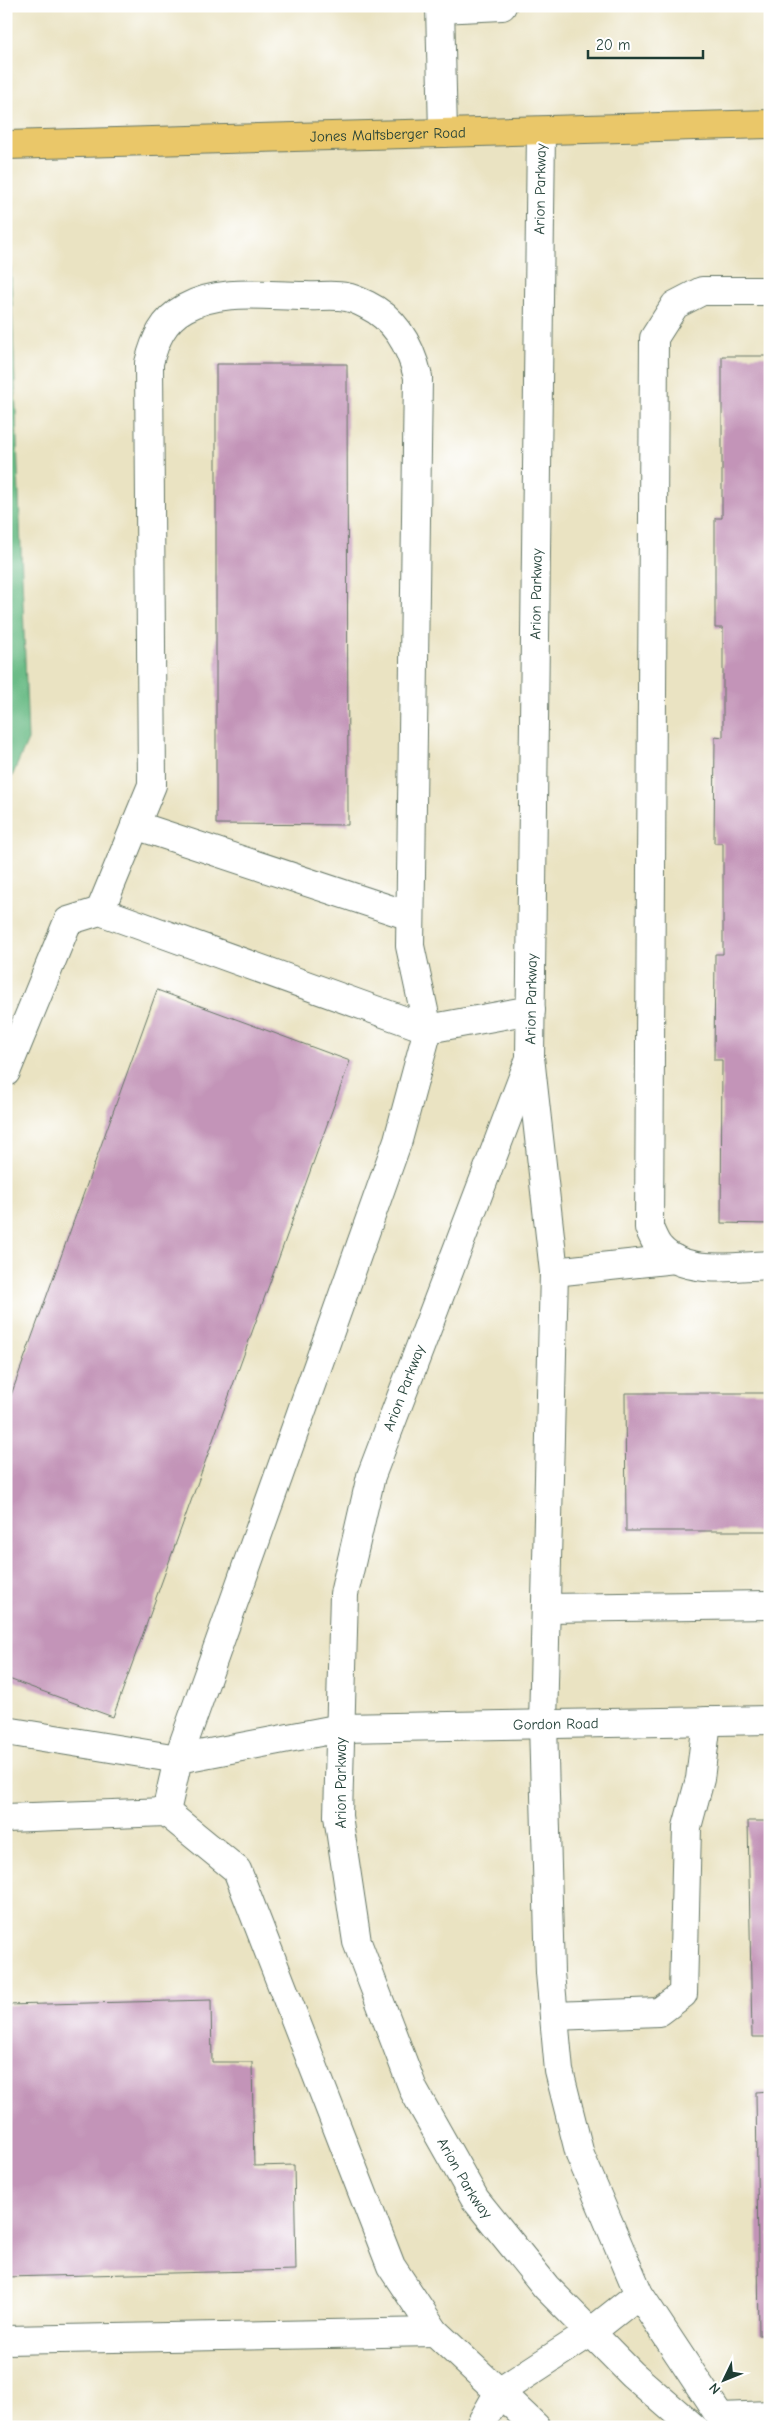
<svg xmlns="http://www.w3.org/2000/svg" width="776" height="2433" viewBox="0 0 776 2433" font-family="'Comic Neue',sans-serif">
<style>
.forest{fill:#6cbc87;stroke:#467c5e}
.building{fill:#c394b8}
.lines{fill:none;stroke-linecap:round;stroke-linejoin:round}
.minor-casing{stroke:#676;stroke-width:30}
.major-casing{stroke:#676;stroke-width:30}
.minor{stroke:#fff;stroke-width:28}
.major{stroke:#eac769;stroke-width:28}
.labels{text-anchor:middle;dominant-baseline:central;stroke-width:4.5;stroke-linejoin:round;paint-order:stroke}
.street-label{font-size:15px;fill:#1f3d34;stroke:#fff}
</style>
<rect width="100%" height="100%" fill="#fff"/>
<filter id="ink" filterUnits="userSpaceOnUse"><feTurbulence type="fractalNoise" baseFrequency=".02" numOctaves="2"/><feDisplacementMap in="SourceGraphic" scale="10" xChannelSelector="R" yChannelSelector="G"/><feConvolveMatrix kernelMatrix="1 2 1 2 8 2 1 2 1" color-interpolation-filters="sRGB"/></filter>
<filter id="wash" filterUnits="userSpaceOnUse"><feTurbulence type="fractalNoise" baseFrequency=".0096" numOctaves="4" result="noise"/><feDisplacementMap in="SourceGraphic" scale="20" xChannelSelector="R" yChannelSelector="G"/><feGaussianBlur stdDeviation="1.12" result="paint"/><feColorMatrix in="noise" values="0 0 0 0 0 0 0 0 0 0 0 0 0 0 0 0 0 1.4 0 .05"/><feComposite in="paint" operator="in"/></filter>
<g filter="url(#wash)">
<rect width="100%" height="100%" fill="#eae3c2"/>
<!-- forest -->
<path class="forest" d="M6,220H9L28,740L6,790Z"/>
<g id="blocks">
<!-- building -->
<g class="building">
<path d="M722,356H770V1224L721,1223L722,1060H714L715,954H723V843H714L715,736L723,737V628H715V518H722Z"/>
<path d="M216,364H347L348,825L216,824Z"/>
<path d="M157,990L350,1061L113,1717L6,1678V1409Z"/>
<path d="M625,1393H770V1531H626Z"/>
<path d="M748,1821H770V2037H752Z"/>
<path d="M211,2000L212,2062H252L254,2166L294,2165L296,2270L6,2277V2005Z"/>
<path d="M770,2091V2335H759L756,2092Z"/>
</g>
</g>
</g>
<g filter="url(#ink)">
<use href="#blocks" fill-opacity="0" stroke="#676" stroke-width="1"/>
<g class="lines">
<!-- minor casing -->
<g class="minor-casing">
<g id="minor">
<path d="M440,6L443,133"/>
<path d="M440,9L502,6"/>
<path d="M541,131L530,1057L554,1272L543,1724L550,1973L559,2071L580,2155L639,2294L727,2427"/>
<path d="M770,291H702L675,305L654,338L649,1228C652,1234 655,1243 660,1248C685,1276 736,1266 770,1265"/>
<path d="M135,825L410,916"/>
<path d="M100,911L152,785L149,363C155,340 163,320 185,308C220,288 266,296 304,296C318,297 333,294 346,297C353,298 361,302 367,305C396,319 411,348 418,377L410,946L428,1029"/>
<path id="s1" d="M529,1061L371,1476L344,1594L338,1816L357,1942L414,2091L475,2199L546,2287L632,2374L693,2427"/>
<path d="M6,1072L68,921L100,911L428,1029"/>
<path d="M554,1272L675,1259"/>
<path d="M546,1608L770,1605"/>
<path d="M6,1731L178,1759L398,1140L428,1029L531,1010"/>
<path id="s2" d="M166,1812L178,1759L341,1728L770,1720"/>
<path d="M6,1818L166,1812L237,1870L391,2266L435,2332L499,2392L591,2332L639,2294"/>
<path d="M554,2016L659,2012L683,1994L687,1827L700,1779L707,1721"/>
<path d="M6,2340L435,2332"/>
<path d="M721,2417L770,2415"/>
<path d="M479,2427L499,2392L536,2427"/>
</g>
</g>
<!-- major casing -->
<g class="major-casing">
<g id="major">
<path id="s3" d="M6,145L770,124"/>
</g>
</g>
<!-- minor -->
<use href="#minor" class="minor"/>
<!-- major -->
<use href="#major" class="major"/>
</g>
</g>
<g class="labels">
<!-- street labels -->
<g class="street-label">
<text stroke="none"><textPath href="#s3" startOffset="382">Jones Maltsberger Road</textPath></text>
<text transform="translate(540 189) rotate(-89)">Arion Parkway</text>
<text transform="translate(536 594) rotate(-89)">Arion Parkway</text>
<text transform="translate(531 999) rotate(-89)">Arion Parkway</text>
<text transform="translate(404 1388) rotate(-69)">Arion Parkway</text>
<text stroke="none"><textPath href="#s2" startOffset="435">Gordon Road</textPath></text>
<text transform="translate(341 1783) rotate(-90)">Arion Parkway</text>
<text stroke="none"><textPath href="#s1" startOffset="1175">Arion Parkway</textPath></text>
</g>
</g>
<!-- margin -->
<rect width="776" height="2433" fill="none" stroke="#fff" stroke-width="25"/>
<!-- north arrow -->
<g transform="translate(724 2380) rotate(227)" stroke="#ffffff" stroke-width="4" paint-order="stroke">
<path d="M0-4L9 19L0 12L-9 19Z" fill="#1f3d34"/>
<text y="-8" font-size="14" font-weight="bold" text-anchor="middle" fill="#1f3d34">N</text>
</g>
<!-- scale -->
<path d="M588 50v8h115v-8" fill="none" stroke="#1f3d34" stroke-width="2.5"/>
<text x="596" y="50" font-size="15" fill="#1f3d34" stroke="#ffffff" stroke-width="4" paint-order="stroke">20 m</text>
</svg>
